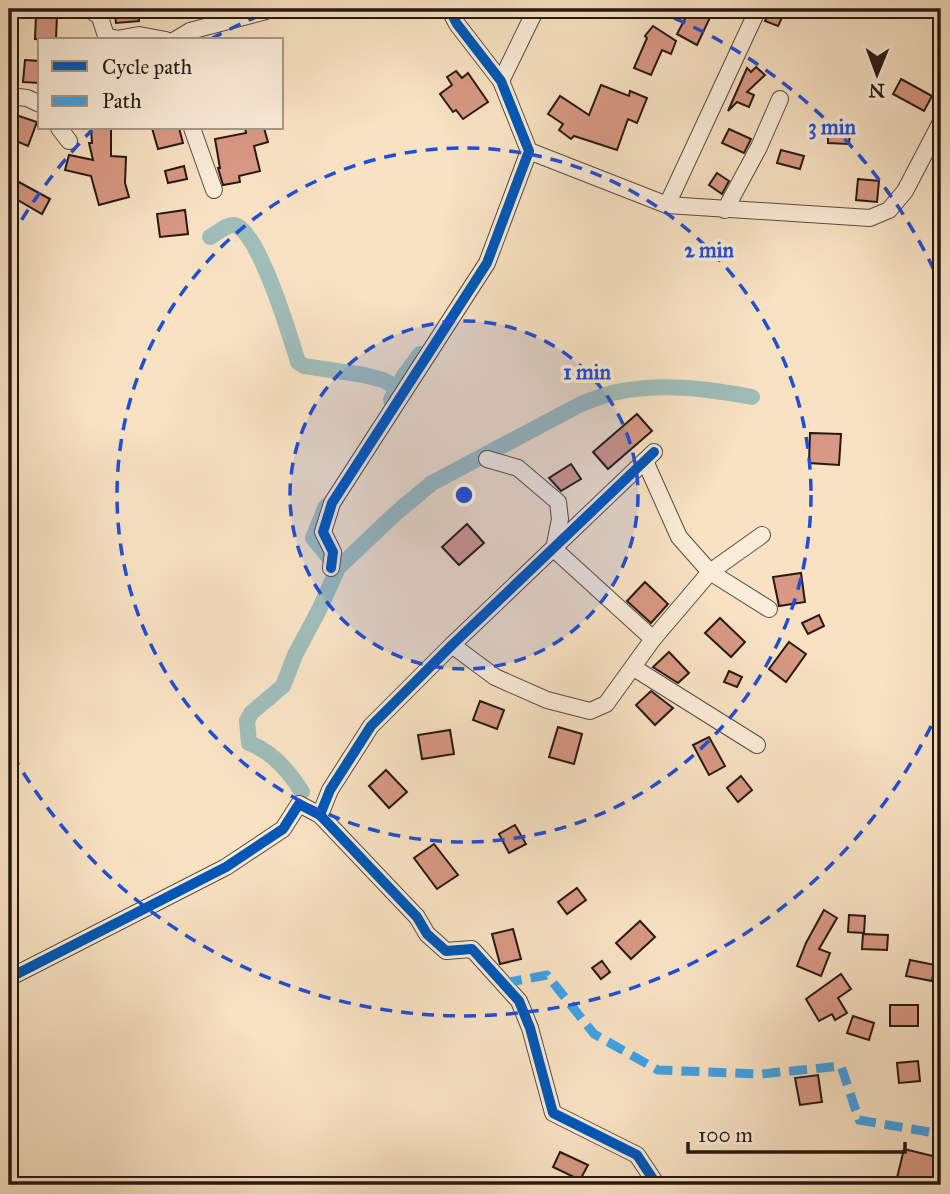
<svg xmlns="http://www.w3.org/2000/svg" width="950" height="1194" viewBox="0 0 950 1194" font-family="'IM FELL Great Primer',serif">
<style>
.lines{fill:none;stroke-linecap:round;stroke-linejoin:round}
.canal{stroke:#9fbdb9;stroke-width:16}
.building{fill:#d89883;stroke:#261912;stroke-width:2}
.minor-casing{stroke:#5a4b3e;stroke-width:18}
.minor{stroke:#faecd8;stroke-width:16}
.quiet{stroke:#3ea2ea;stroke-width:9;stroke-dasharray:18 9;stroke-linecap:butt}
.cycleway-casing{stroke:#faecd8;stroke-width:15}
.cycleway{stroke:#0057b8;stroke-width:10}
.ring{fill:none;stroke:#1d4ed8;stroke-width:3.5;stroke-dasharray:12 9}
.centre{fill:#1d4ed8;stroke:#faecd8;stroke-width:3.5}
.ring-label{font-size:21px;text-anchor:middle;font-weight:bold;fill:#1d4ed8;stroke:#faecd8;stroke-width:7;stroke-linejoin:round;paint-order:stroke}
</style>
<rect width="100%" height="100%" fill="#f8e2c3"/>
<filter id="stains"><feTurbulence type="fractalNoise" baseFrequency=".00286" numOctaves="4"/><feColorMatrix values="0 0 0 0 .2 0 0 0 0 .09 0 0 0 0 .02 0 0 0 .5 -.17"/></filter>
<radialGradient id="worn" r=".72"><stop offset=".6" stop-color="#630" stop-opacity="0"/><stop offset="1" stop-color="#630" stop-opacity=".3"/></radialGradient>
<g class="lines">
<!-- canal -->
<g class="canal">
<path d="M210,237C216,234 227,224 234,225C258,228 291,339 298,362L304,366L364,375L383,380L398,388"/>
<path d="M391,400L403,377L420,354"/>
<path d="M326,506L313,538L336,566"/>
<path d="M302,792C289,771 273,752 249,743L247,721L251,713L283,686L295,655L319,610L338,568L396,513L432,483L581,404C594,399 608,393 622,391C664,383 710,389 752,397"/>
</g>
</g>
<!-- building -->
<g class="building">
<path d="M114,9H138L139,21L116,23Z"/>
<path d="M690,9H714L697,45L677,34Z"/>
<path d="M771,9H786L778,26L765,21Z"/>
<path d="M36,15H57L56,40L35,39Z"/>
<path d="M653,26L676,41L671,54L662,50L651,75L634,68L647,38L645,36Z"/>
<path d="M25,60L40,61V83L23,82Z"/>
<path d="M756,67L765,75L747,92L754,95L749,107L737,102L728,111L747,68L751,72Z"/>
<path d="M456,71L462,78L468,73L488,102L463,119L456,110L453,112L440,94L452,85L447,77Z"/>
<path d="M901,79L932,96L924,111L893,94Z"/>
<path d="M601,85L629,96L630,91L647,98L637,123L628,119L617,150L574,136L571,139L559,130L563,124L548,114L560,96L589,115Z"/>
<path d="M16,115L37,122L28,146L9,138Z"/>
<path d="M91,128H111V156L126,157L125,183L129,197L99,205L91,176L65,170L69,155L93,160L89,143H92Z"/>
<path d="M152,128H179L183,143L158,149Z"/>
<path d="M245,128H264L268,142L254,146L260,171L239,176L240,182L223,185L218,168H220L215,139L246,133Z"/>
<path d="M729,129L751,139L744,153L722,143Z"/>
<path d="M828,131L850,132L849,144L828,143Z"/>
<path d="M781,150L804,156L800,169L777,163Z"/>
<path d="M184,166L187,179L168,183L165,171Z"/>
<path d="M717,173L729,181L722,194L709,185Z"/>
<path d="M858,179L879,181L877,202L856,200Z"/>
<path d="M17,181L50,199L42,214L9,195Z"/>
<path d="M185,210L188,234L160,237L157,214Z"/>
<path d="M637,414L652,431L608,469L593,452Z"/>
<path d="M810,433L841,434L839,465L809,463Z"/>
<path d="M571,464L581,479L561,491L549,478Z"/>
<path d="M467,524L484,543L459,565L442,547Z"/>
<path d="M801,573L805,602L779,606L773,577Z"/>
<path d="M645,582L668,604L651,623L627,601Z"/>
<path d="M819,615L824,626L808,634L802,623Z"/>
<path d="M720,618L745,642L731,657L705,633Z"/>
<path d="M789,642L806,654L786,682L769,669Z"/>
<path d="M669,652L689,673L678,683L653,667Z"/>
<path d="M729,671L742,677L737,687L724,682Z"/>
<path d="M651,691L673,708L655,725L636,705Z"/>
<path d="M480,701L504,710L497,729L473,720Z"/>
<path d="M558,727L582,734L574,764L549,757Z"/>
<path d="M450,730L454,754L422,759L418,735Z"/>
<path d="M709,737L725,766L709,775L693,745Z"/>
<path d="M386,770L407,792L389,808L369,786Z"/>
<path d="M741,776L752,790L738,802L727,788Z"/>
<path d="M515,825L526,844L509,853L499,834Z"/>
<path d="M434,844L458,875L437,889L414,858Z"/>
<path d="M577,888L586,900L567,914L558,902Z"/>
<path d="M824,910L837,918L819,949L830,953L821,976L797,966L806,943Z"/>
<path d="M849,915L865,916L864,933L848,932Z"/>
<path d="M640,921L655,937L631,959L616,943Z"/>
<path d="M513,929L521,959L500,964L492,934Z"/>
<path d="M863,934L888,935L887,950L862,949Z"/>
<path d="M910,960L935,965L932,981L906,976Z"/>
<path d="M602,961L610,972L601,979L592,968Z"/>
<path d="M841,974L851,989L838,998L847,1013L835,1020L832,1014L819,1021L806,999Z"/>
<rect x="890" y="1005" width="28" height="21"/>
<path d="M853,1016L874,1023L869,1040L847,1033Z"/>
<path d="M918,1061L920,1081L899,1083L897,1063Z"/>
<path d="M818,1075L822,1102L800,1105L795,1078Z"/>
<path d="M904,1149L941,1158V1183L897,1178Z"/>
<path d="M560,1152L588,1165L580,1180L553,1167Z"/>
</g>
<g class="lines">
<!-- minor casing -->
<g class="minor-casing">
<g id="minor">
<path d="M89,9L100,17L106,36L117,39L139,35L166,40"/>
<path d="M175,40L190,31L266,11"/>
<path d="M501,81L536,9"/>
<path d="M9,96L27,98L40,104"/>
<path d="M59,128L69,141"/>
<path d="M192,128L214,190"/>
<path d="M529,151L667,205L758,9"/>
<path d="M667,205L870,218L889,210L905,191L941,122"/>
<path d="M725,210L759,147L780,99"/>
<path d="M487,459L518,468L558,502L560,519L554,549L653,639"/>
<path d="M645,461L679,537L710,572L769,609"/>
<path d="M331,568L333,552L323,532L332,503L487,263L529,151L501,81L457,24L449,9"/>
<path d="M452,645L495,677L547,700L590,711L606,704L653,639L710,572L762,535"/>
<path d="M634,668L757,745"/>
<path d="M320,815L330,790L371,726L452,645L654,452"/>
<path d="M9,978L226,867L283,829L299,804L320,815L417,917L427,934L446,951L472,949L519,1001L530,1028L553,1113L637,1155L657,1185"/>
</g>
</g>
<!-- minor -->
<use href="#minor" class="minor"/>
<!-- quiet -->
<path class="quiet" d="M504,983L547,975L594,1034L658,1070L761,1074L841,1066L859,1120L941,1134"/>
<!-- cycleway casing -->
<g class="cycleway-casing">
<g id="cycleway">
<path d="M331,568L333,552L323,532L332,503L487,263L529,151L501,81L457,24L449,9"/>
<path d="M320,815L330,790L371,726L452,645L654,452"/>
<path d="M9,978L226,867L283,829L299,804L320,815L417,917L427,934L446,951L472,949L519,1001L530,1028L553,1113L637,1155L657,1185"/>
</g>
</g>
<!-- cycleway -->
<use href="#cycleway" class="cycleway"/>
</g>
<!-- distance rings -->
<circle cx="464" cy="495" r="174" fill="#1d4ed8" fill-opacity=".12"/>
<g class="ring">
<circle cx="464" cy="495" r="174"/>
<circle cx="464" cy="495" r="347"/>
<path d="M940 707A521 521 0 0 1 11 752M11 238A521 521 0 0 1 92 130M211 39A521 521 0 0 1 273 10M655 10A521 521 0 0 1 940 283"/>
</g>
<circle cx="464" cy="495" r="10" class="centre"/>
<g class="ring-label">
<text x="832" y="134">3 min</text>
<text x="709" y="257">2 min</text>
<text x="587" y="379">1 min</text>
</g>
<!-- margin -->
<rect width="950" height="1194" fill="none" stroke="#f8e2c3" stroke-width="35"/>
<rect x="10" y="10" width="929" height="1173" fill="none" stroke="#261912" stroke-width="3.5"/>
<rect x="18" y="18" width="915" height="1159" fill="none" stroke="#261912" stroke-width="2"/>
<!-- legend -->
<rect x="38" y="38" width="245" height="91" fill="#faecd8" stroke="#a59889" stroke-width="2"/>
<rect x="52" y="61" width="35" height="10" fill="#0057b8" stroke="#a59889" stroke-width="2"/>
<text x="102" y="74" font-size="21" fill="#261912">Cycle path</text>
<rect x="52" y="96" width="35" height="10" fill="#3ea2ea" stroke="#a59889" stroke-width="2"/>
<text x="102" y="108" font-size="21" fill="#261912">Path</text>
<!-- north arrow -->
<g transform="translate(877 74) rotate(181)" stroke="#faecd8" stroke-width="5" paint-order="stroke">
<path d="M0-5L12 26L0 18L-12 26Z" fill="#261912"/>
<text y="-10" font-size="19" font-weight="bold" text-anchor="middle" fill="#261912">N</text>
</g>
<!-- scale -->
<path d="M688 1142v10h217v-10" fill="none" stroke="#261912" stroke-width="3.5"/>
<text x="698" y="1142" font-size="21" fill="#261912" stroke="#faecd8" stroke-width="5" paint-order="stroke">100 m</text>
<rect width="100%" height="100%" filter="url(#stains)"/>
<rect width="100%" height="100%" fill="url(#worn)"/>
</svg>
